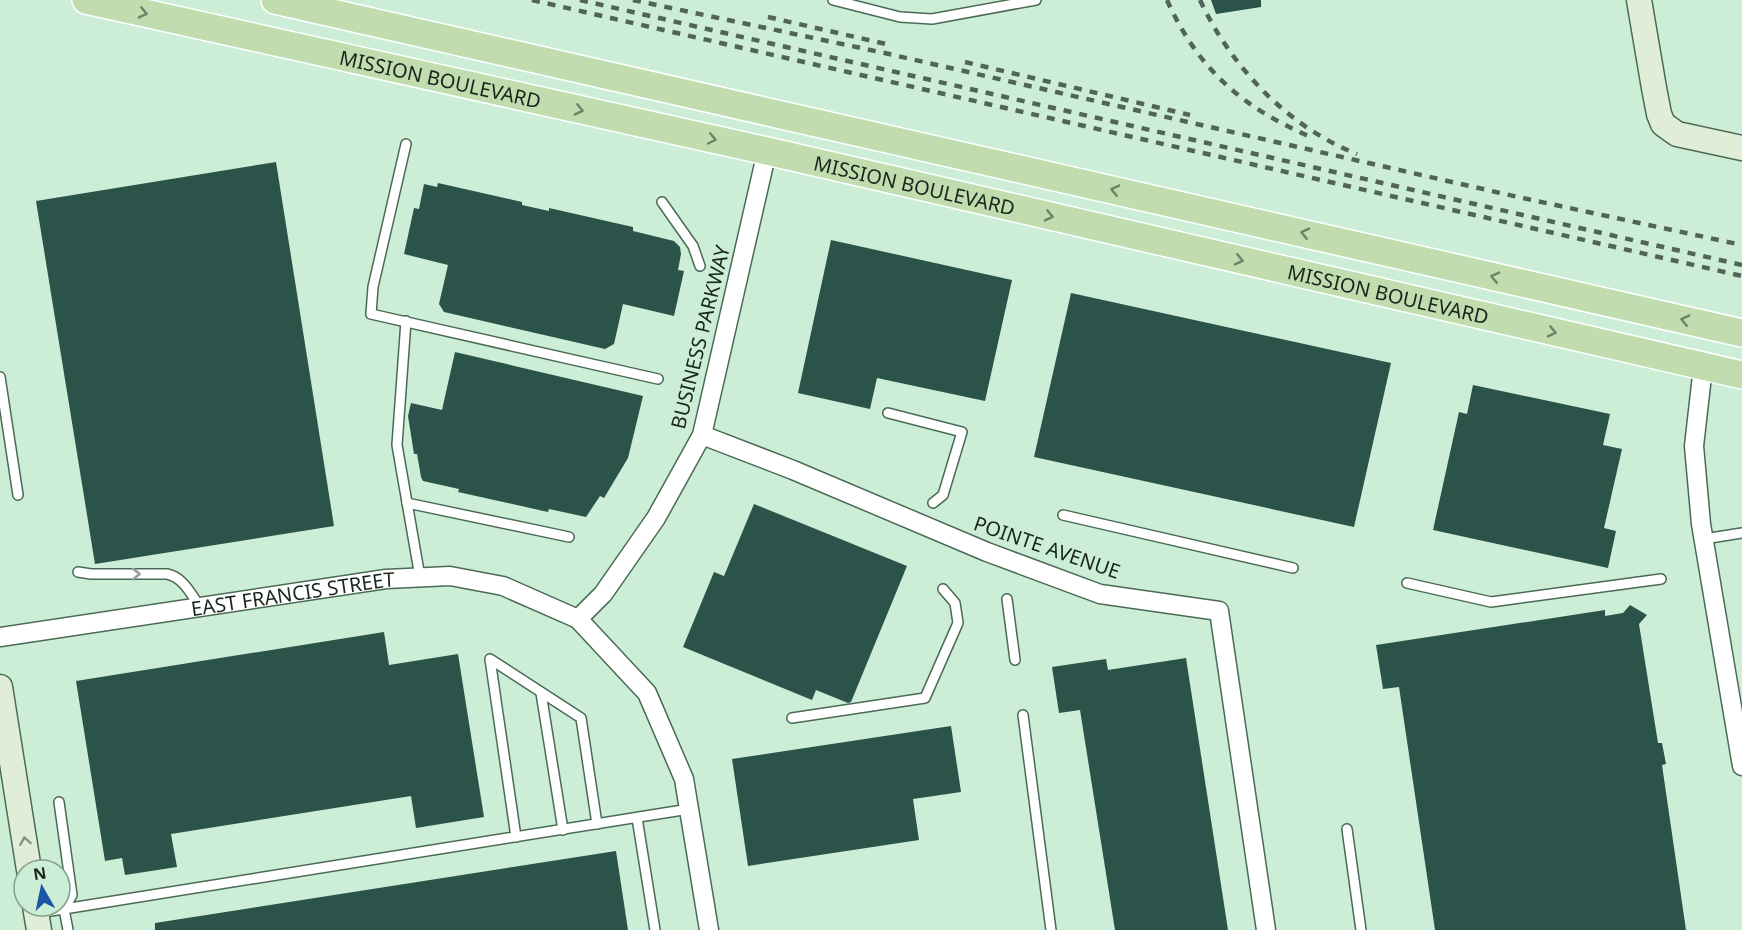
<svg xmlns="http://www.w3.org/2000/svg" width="1742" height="930" viewBox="0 0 1742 930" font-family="'Noto Sans',sans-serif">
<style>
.building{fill:#2c5349}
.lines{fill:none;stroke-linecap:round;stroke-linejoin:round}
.lane-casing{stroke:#4b6a55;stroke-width:12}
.street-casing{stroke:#4b6a55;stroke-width:21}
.secondary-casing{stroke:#4b6a55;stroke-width:27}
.primary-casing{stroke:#fff;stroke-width:30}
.lane{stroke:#fff;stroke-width:9}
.street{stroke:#fff;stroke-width:18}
.secondary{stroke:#e0eed7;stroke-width:24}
.primary{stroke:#c1ddb0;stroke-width:27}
.rail{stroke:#516457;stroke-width:4.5;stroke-dasharray:8 8;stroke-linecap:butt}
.oneway{stroke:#6d8267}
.oneway2{stroke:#989d9a}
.oneway3{stroke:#869484}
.labels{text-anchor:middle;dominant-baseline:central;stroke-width:6;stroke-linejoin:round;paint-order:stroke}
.street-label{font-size:20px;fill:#19261e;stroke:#cceed6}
</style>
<rect width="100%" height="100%" fill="#cceed6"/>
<!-- building -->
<g class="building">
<path d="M1211,0H1261V7L1216,14Z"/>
<path d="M276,162L334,526L95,564L36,201Z"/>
<path d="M438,183L522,202V205L549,211V208L633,227V231L674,241L680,247L681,254L678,270L684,271L674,316L623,304L614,344L605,349L444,312L439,304L448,265L404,254L414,208L419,209L424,184L437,187Z"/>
<path d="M831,240L1012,280L985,401L877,378L870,409L798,393Z"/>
<path d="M1071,293L1391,363L1354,527L1034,457Z"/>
<path d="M455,352L643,396L628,458L604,498L600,496L586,517L549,509L548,512L458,492L459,489L423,481L421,477L417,454H414L408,416L411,403L442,410Z"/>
<path d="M1473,385L1610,414L1603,445L1622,449L1604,528L1616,531L1608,568L1433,530L1459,412L1467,414Z"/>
<path d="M754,504L907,566L851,702L848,703L816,690L812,700L683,647L714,572L724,576Z"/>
<path d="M1630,605L1647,615L1639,624L1658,743H1662L1666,764L1662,765L1686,930H1435L1399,687L1383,689L1376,645L1605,610V616L1623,613Z"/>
<path d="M384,632L389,665L458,654L484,817L416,828L411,796L171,834L177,867L125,875L122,858L105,861L76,681Z"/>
<path d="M1186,658L1228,930H1115L1080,710L1059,713L1052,667L1106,659L1108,670Z"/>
<path d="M951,726L961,792L913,799L919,840L748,866L732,759Z"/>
<path d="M616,851L628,930H155V923Z"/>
</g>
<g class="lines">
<!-- lane casing -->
<g class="lane-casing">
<g id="lane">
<path d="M833,0L900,17L932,19L1036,0"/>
<path d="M406,144L373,287L371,314L658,379"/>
<path d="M662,202L693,246L700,266"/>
<path d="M406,321L397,445L420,577"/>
<path d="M0,377L18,495"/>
<path d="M888,413L962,432L943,495L933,503"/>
<path d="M407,503L569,537"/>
<path d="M1063,515L1293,568"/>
<path d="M1704,539L1742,533"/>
<path d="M78,572L91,574H167C183,577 191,594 200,607"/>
<path d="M1407,583L1491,602L1661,579"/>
<path d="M1007,599L1015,660"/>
<path d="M541,693L563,830"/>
<path d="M1023,715L1051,930"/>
<path d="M792,718L925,698L958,623L955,603L943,589"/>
<path d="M59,802L72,895L64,909"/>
<path d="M637,818L655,930"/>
<path d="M1347,829L1361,930"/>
<path d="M516,837L490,659L581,718L597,824"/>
<path d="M64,909L689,809"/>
<path d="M37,913L64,909L68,930"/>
</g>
</g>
<!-- street casing -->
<g class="street-casing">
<g id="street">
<path d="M1703,367L1694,446L1701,524L1742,766"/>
<path d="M702,435L793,470L987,552L1100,594L1219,611L1266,930"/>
<path id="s1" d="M0,637L386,579L450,576L503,586L578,619"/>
<path d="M709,930L684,779L647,693L578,619L603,594L656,518L702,435L767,151"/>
</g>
</g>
<!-- secondary casing -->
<g class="secondary-casing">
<g id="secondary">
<path d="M1639,0L1654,88L1659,114L1663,124L1677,134L1742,148"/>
<path d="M0,687L29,870"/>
<path d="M35,906L39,930"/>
</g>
</g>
<!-- primary casing -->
<g class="primary-casing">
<g id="primary">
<path id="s2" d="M86,0L767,151L1742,375"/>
<path d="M275,0L1742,333"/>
</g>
</g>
<!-- lane -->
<use href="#lane" class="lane"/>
<!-- street -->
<use href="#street" class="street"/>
<!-- secondary -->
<use href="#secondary" class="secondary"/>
<!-- primary -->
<use href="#primary" class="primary"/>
<!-- rail -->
<g class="rail">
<path d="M532,0L1742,276"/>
<path d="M580,0L1742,265"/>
<path d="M633,0L880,52L1518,197L1742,245"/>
<path d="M1167,0C1199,71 1243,108 1313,138"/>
<path d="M1200,0C1231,67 1288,127 1357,154"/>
<path d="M768,17L886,44"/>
<path d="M965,62L1190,115"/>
</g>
</g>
<!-- one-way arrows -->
<defs><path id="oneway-chevron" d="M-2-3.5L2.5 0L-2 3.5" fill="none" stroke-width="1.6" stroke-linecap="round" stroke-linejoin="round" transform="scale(1.5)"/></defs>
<g class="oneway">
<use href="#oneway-chevron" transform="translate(143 13) rotate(13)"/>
<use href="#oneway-chevron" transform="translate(579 110) rotate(13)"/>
<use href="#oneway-chevron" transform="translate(712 139) rotate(12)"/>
<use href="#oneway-chevron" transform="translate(1115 190) rotate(-167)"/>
<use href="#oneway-chevron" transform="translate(1049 216) rotate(13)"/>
<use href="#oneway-chevron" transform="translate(1305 233) rotate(-167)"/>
<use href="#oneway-chevron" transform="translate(1239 260) rotate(13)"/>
<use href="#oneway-chevron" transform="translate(1495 277) rotate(-167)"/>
<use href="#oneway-chevron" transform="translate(1685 320) rotate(-167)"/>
<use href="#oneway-chevron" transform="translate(1552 332) rotate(13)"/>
</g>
<use class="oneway2" href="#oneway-chevron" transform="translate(136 574)"/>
<use class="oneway3" href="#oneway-chevron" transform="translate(25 841) rotate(-99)"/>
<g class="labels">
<!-- street labels -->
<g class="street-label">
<text stroke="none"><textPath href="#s2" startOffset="363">MISSION BOULEVARD</textPath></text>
<text stroke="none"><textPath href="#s2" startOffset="849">MISSION BOULEVARD</textPath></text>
<text stroke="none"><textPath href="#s2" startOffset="1335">MISSION BOULEVARD</textPath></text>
<text transform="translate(700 337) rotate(-76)">BUSINESS PARKWAY</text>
<text transform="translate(1047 547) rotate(19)">POINTE AVENUE</text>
<text stroke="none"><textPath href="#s1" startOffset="296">EAST FRANCIS STREET</textPath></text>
</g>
</g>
<!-- north arrow -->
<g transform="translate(42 888) rotate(351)"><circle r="28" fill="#cceed6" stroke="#849e8c" stroke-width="1.5"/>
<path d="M0-4.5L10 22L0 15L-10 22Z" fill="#1a55a6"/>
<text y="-9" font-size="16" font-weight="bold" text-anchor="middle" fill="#19261e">N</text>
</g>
</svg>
